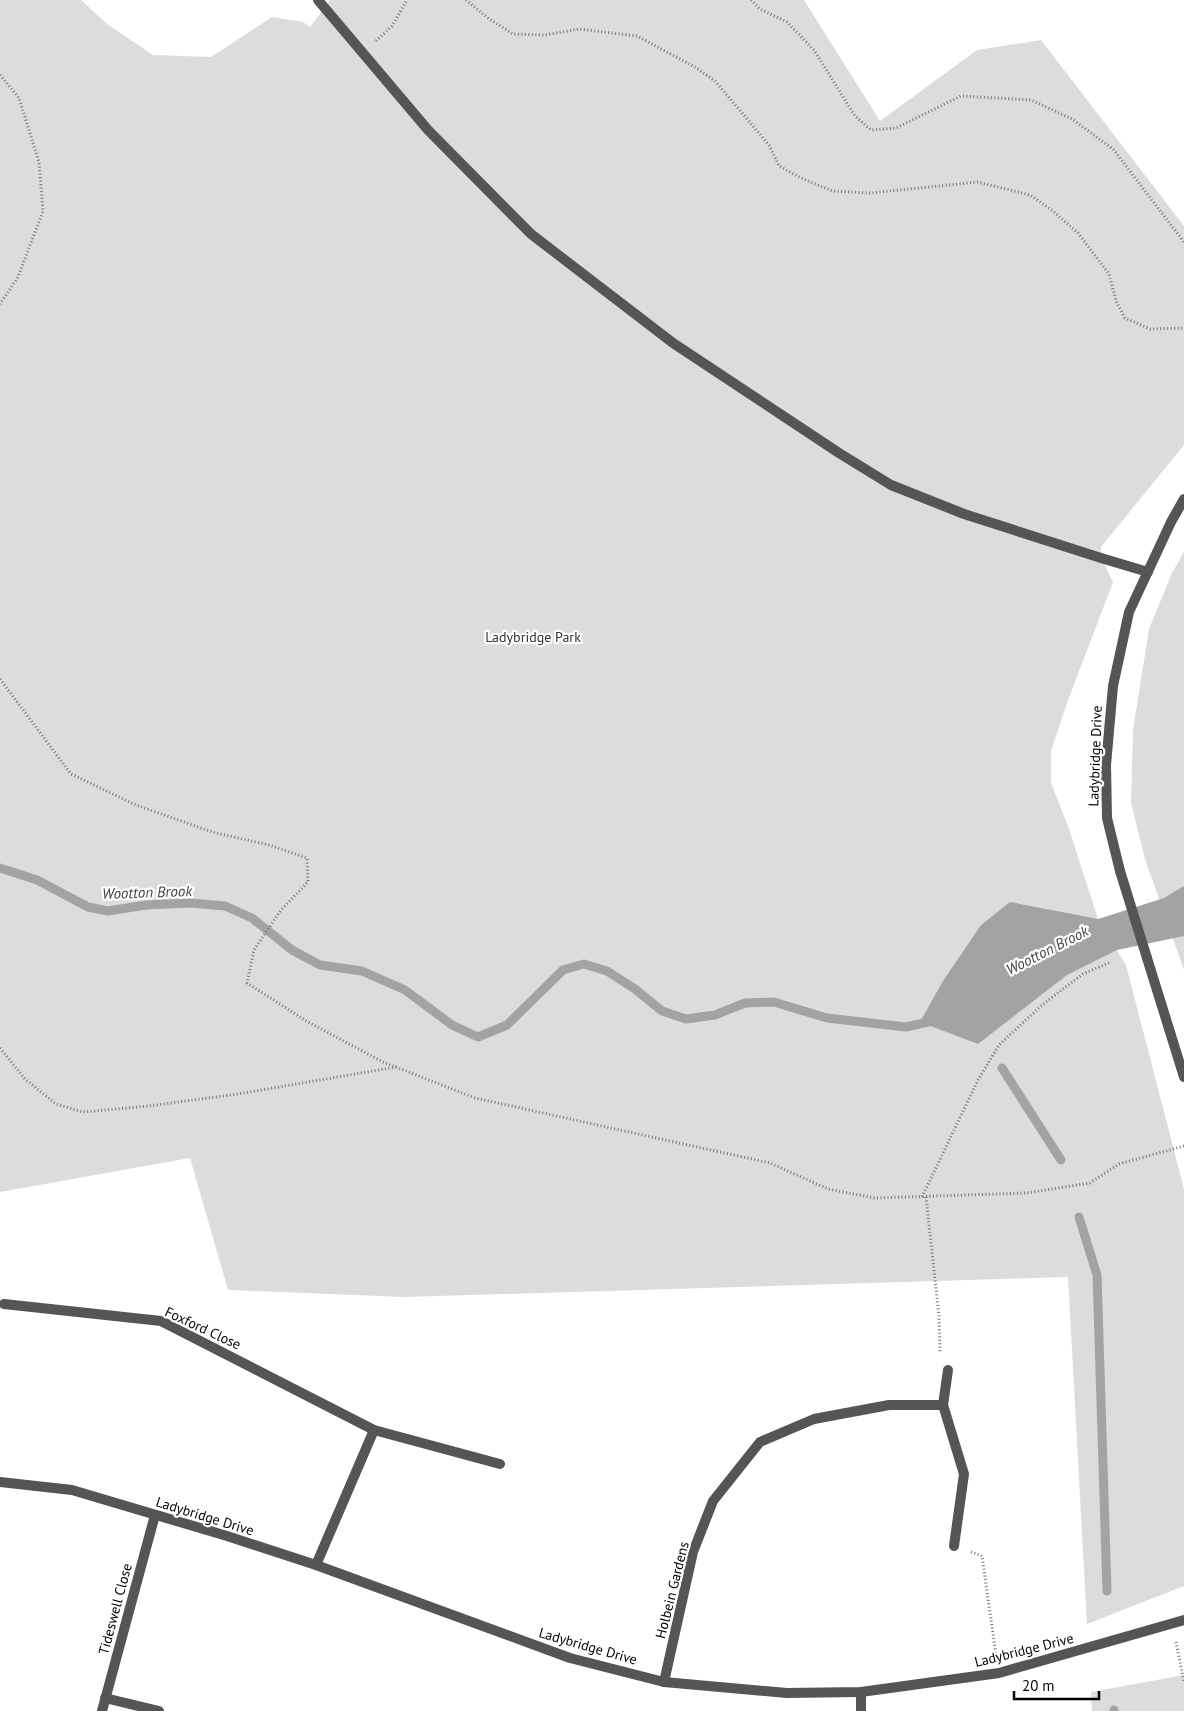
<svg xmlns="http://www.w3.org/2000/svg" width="1184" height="1711" viewBox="0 0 1184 1711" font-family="'PT Sans',sans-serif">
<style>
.green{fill:#dcdcdc}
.water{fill:#a3a3a3}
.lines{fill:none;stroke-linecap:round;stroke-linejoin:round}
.stream{stroke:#a3a3a3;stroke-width:9}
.path{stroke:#777;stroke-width:3;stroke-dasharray:1 2.5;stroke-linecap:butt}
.service{stroke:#555;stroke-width:10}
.minor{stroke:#555;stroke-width:10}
.tertiary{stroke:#555;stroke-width:10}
.tertiary-bridge{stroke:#555;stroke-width:10}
.labels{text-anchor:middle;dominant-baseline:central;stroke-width:4.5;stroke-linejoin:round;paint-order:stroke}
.park-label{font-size:14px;fill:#333;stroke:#fff}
.street-label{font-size:14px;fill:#000;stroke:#fff}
.water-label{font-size:15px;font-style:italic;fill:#444;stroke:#fff}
</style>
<rect width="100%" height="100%" fill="#fff"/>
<!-- green -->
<g class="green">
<path d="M0,0H81L107,24L153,55L211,57L272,17L303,22L310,27L330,0H804L880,121L977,50L1041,40L1184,226V445L1101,547V558L1113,582L1067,703L1051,751V783L1068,826L1098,919L1126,965L1184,1189V1586L1087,1624L1068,1277L405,1297L228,1290L190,1158L0,1192Z"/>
<path d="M1184,552V970L1145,859L1131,803L1133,730L1149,629L1172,573Z"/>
<path d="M1184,1675V1711H1092L1091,1692Z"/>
</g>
<!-- water -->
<path class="water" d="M1184,886V936L1117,950L1067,975L978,1044L920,1022L943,981L981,925L1010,902L1098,919L1164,898Z"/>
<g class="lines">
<!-- stream -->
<g class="stream">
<path d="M0,868L37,880L88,907L108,911L146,905L190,903L225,906L252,918L292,950L320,965L362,971L405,990L452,1025L478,1037L507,1025L563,970L584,964L607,971L635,989L662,1011L686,1019L715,1015L745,1003L774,1002L827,1018L906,1027L932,1021"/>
<path d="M1002,1068L1061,1160"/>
<path d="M1079,1217L1097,1275L1107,1591"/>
<path d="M1114,1710V1711"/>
</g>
<!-- path -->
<g class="path">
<path d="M466,0L488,18L513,34L545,35L579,29L637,36L695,67L715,81L769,145L779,166L799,177L832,191L870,193L978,182L1030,195L1053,211L1078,233L1109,274L1116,301L1125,318L1150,329L1184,328"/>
<path d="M751,0L760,9L787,22L814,50L855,116L871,130L896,128L961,96L1031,100L1072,119L1113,149L1184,242"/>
<path d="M376,41L392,26L407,0"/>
<path d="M0,75L19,98L39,162L43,211L18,277L0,304"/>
<path d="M0,679L71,774L136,805L212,832L269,845L307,858L308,882L281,910L254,950L247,983L308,1022L383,1062L475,1098L770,1163L828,1189L875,1198L1027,1193L1090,1183L1119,1164L1184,1146"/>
<path d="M0,1048L25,1079L56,1104L83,1112L149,1106L238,1094L396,1067"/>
<path d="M922,1197L978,1080L999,1045L1042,1005L1083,974L1111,962"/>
<path d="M926,1197L939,1316L940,1352"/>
<path d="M971,1552L982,1556L996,1655"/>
<path d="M1176,1642L1184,1682"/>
</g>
<!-- service -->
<path class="service" d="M318,0L428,130L531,234L673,343L839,453L891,485L964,514L1101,558L1148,572"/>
<!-- minor -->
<g class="minor">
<path d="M4,1304L161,1321L374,1430L500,1464"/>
<path d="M943,1405L948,1370"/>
<path d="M316,1565L374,1430"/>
<path d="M664,1682L693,1552L713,1501L760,1442L814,1419L889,1405H943L964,1474L954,1546"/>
<path d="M861,1692V1711"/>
<path d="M105,1698L159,1711"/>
<path d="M102,1711L155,1515"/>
</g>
<!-- tertiary -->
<g class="tertiary">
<path d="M1120,871L1107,818L1106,765L1113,686L1129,612L1171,522L1184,499"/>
<path d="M1147,958L1184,1077"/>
<path d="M0,1482L72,1490L227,1536L316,1565L570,1658L664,1682L787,1693L861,1692L999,1673L1184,1620"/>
</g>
<!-- tertiary-bridge -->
<path class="tertiary-bridge" d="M1120,871L1147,958"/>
</g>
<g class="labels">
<!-- park labels -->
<g class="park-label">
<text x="533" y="637">Ladybridge Park</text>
</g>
<!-- street labels -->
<g class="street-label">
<text transform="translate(1095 756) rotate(-88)">Ladybridge Drive</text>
<text transform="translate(203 1328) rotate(25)">Foxford Close</text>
<text transform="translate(205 1516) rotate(17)">Ladybridge Drive</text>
<text transform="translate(672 1590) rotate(-76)">Holbein Gardens</text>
<text transform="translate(115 1609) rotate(-75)">Tideswell Close</text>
<text transform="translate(588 1646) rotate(16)">Ladybridge Drive</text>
<text transform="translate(1024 1650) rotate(-14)">Ladybridge Drive</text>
</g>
<!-- water labels -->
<g class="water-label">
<text transform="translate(147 892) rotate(-2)">Wootton Brook</text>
<text transform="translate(1047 950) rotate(-27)">Wootton Brook</text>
</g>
</g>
<!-- scale -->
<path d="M1014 1691v8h85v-8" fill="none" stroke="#000000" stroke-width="2.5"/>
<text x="1022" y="1691" font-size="15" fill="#000000" stroke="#ffffff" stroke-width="4" paint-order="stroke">20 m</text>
</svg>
